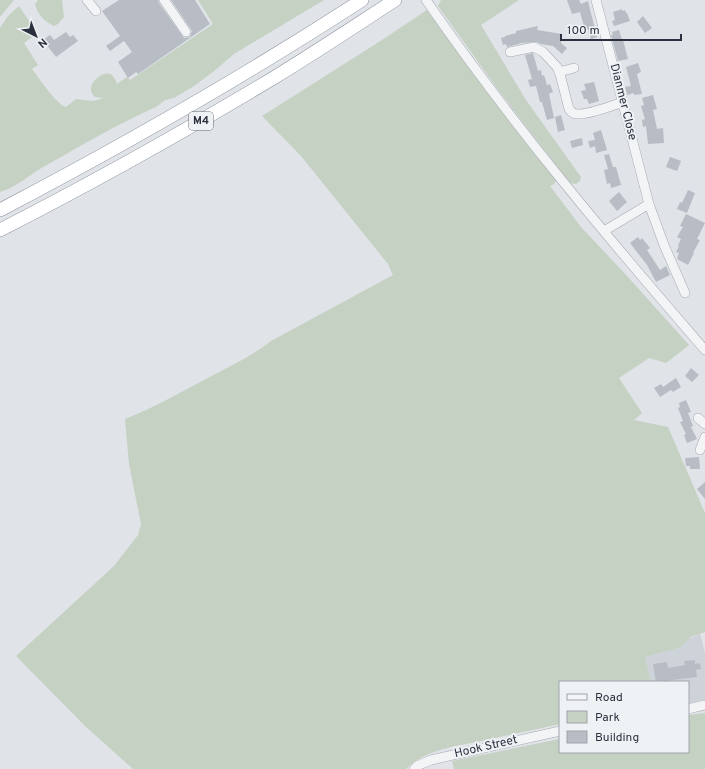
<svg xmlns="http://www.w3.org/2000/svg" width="705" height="769" viewBox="0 0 705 769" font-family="Overpass,sans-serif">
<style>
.built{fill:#ced2d9}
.green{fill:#c5d1c2}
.building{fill:#b8bcc4}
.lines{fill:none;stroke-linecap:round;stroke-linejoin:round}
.minor-casing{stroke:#a6aab2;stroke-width:10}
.highway-casing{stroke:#88909d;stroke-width:14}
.minor{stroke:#f2f4f6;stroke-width:9}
.highway{stroke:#fff;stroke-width:13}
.labels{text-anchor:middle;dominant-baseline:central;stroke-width:4;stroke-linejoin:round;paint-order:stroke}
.shield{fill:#eff2f5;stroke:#656a75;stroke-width:1}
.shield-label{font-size:11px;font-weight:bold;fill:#2a303e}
.street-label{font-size:12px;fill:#2a303e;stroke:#eff2f5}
</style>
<rect width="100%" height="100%" fill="#e0e3e8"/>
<!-- built -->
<path class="built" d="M700,634L705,653V701L688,704V682H651L645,657L679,648L686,640Z"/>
<!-- green -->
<g class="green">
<path d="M0,0H14L0,17Z"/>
<path d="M38,0H62L64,17L58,24L54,26C45,22 37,14 35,4Z"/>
<path d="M198,0H324L234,54L213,72L194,86L174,98L165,100L156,107C118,124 82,145 45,166C30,174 17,187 0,192V28L8,16L19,6L37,33L24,43L38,65L32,69C39,78 56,104 66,107L76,99C85,100 93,103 103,98L95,97C82,86 104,68 112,75C114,77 116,81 117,84L127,77L130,80L213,24Z"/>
<path d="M441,0H519L481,25L526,100L581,177L580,181L576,184L570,183L499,91L438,6Z"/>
<path d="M427,10L552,175L556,181L554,184L550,186L581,227L627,276L689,345L666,363L649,358L619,378L642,413L634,420L668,427L705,513V632L691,637L679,648L645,657L651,682H560V724C537,729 514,734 491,739C464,745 426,748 406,769H133L85,726L16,656L114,566L138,535L141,524L129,464L125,419C153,408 181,392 208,378C229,367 252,356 271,341L393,275L388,264L301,156L262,116L382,40Z"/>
<path d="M705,713V769H454L452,761L560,739V752H688V715Z"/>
</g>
<!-- building -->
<g class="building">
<path d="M119,0H158L159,3L184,38L190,37L192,31L171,0H195L210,24L138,74L136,72L128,78L118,62L132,52L124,41L110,51L106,46L120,36L102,11Z"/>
<path d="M567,0H579L581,4L588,1L597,37L591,39L588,29L585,30L580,12L572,14Z"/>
<path d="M622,9V11L625,10L626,13H627L630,21L614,26L612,21L615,20L613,12Z"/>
<path d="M643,16L652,28L645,33L637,22Z"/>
<path d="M538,26L537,30L562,34L561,43L567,48L562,54L553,46L541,44L536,42L522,43L507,47L506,44L503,45L501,38L505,37V36L516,33V31Z"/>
<path d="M619,30L622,40H623L628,59L618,61L611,35H613L612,32Z"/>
<path d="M66,32L70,37L73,35L78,41L56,57L43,40L50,35L54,40Z"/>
<path d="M533,53L538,71L541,70L542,76L544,75L547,85L550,84L553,92L549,94L554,118L547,120L542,102H540L536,86L530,87L528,80L532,79L525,55Z"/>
<path d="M638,63L641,72L637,74L642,94L634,95V93L627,95L625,87L631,86L626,67Z"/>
<path d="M594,82L599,101L589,104L587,99H584L581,91L586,90L584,84Z"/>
<path d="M653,95L657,109L653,110L657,129L663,128L664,143L648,144L646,126L643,127L642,120L645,119L641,106L644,105L642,98Z"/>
<path d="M561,115L565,130L558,132L555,117Z"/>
<path d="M601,130L607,150L596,153L595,146L590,148L588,141L595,140L593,133Z"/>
<path d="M582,138L583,145L572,148L570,141Z"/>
<path d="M609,154L613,167H616L621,185L611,188L610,183L607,184L604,170L608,169L604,155Z"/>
<path d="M670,157L681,161L677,171L666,167Z"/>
<path d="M688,190L695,193L687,213L677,209L680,202L682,203Z"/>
<path d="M619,192L627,202L617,211L609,201Z"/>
<path d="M686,214L705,223L697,239L700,240L693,253H694L688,265L677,259L679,253L676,252L679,246L678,245L681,239L677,237L683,227L680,226Z"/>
<path d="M638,237L640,240L642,238L650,248L647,250L660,270L666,266L670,275L656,282L647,265L630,243Z"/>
<path d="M691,368L699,375L692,382L685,376Z"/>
<path d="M676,378L681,387L673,392L671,390L660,397L654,388L661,384L663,387Z"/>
<path d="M686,400L691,412L688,413L693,426L691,427L697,439L687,443L684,435L686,434L680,422L683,421L678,408L680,407L679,403Z"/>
<path d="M699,457L700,469H690V466H686L685,458Z"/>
<path d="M705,482V499L697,489Z"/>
<path d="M695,660V664L700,663L701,669L696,670L697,677L656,682L653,664L667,662L668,668L685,665L684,661Z"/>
</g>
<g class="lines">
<!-- minor casing -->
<g class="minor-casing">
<g id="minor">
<path d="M87,0L96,11"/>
<path d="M164,0L186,32"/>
<path d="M426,0C511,123 607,237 705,350"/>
<path d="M596,0L649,204L604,231"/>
<path d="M510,52L534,47L543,52L557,67L560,74L569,109C571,112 573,114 577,114C587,115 612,106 623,102"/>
<path d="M559,72L574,68"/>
<path d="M649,204L664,245L685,293"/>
<path d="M698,418L705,424"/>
<path d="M700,450L705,437"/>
<path d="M688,709L705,705"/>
<path d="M414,769L417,766L431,760L560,731"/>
</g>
</g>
<!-- highway casing -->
<g class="highway-casing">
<g id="highway">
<path d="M0,210C124,145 245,76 362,0"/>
<path d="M0,230C94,182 185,131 275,77C316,52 355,26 395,0"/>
</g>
</g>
<!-- minor -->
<use href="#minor" class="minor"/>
<!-- highway -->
<use href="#highway" class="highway"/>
</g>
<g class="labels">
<!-- shield labels -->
<rect class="shield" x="189" y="112" width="24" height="18" rx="3"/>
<g class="shield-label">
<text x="201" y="121">M4</text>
</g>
<!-- street labels -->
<g class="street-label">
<text transform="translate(623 102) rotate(76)">Dianmer Close</text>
<text transform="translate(486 747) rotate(-13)">Hook Street</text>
</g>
</g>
<!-- legend -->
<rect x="559" y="681" width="130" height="72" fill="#eff2f5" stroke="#a0a4ac"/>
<rect x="567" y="694" width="20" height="6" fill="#f2f4f6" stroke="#a0a4ac"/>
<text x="595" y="701" font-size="12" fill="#2a303e">Road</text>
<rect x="567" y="711" width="20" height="12" fill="#c5d1c2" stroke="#a0a4ac"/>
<text x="595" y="721" font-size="12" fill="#2a303e">Park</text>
<rect x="567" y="731" width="20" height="12" fill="#b8bcc4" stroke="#a0a4ac"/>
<text x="595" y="741" font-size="12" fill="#2a303e">Building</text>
<!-- north arrow -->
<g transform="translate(36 36) rotate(138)" stroke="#eff2f5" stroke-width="3" paint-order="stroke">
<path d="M0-3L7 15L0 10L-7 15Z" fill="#2a303e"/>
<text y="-6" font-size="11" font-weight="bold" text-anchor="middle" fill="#2a303e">N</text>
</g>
<!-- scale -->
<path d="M561 34v6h120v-6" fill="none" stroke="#2a303e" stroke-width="2"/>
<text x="567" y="34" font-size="12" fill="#2a303e" stroke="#eff2f5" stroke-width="3" paint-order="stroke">100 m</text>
</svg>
